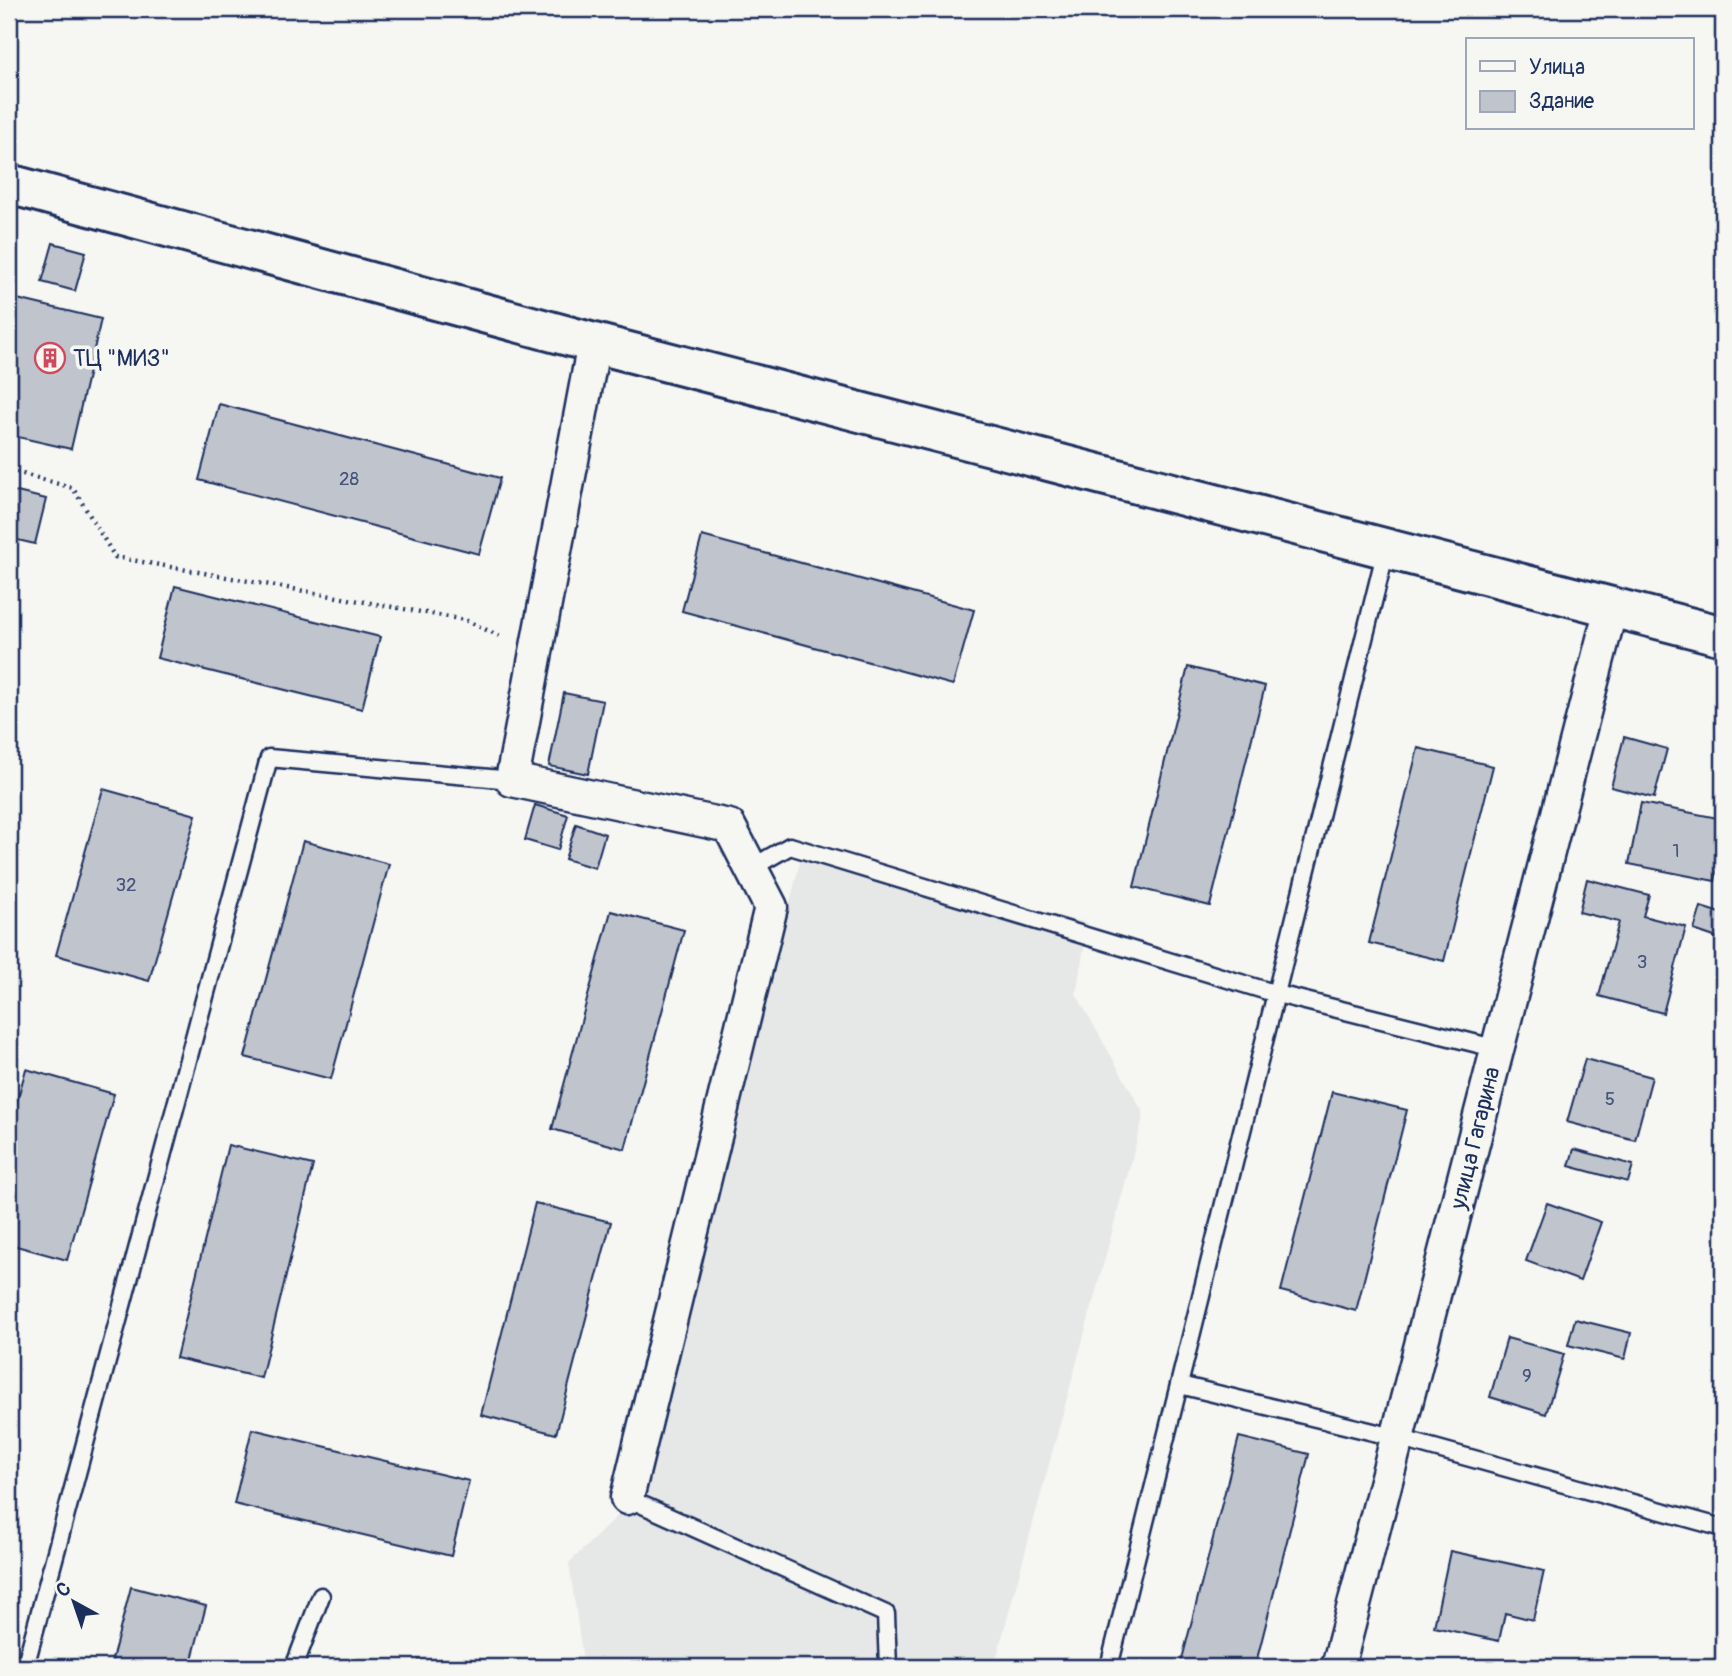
<svg xmlns="http://www.w3.org/2000/svg" width="1732" height="1676" viewBox="0 0 1732 1676" font-family="Pangolin,sans-serif">
<style>
.built{fill:#e6e7e7}
.building{fill:#c0c4cd;stroke:#1b2f5e;stroke-width:2}
.lines{fill:none;stroke-linecap:round;stroke-linejoin:round}
.lane-casing{stroke:#1b2f5e;stroke-width:21}
.street-casing{stroke:#1b2f5e;stroke-width:37}
.secondary-casing{stroke:#1b2f5e;stroke-width:44}
.path{stroke:#1b2f5e;stroke-width:4.5;stroke-dasharray:2 5;stroke-linecap:butt}
.lane{stroke:#f6f6f2;stroke-width:16}
.street{stroke:#f6f6f2;stroke-width:32}
.secondary{stroke:#f6f6f2;stroke-width:38}
.labels{text-anchor:middle;dominant-baseline:central;stroke-width:7;stroke-linejoin:round;paint-order:stroke}
.number-label{font-size:19px;fill:#44547a}
.poi-label{font-size:23px;fill:#1b2f5e;stroke:#f6f6f2;text-anchor:start}
.street-label{font-size:23px;fill:#1b2f5e;stroke:#f6f6f2}
</style>
<rect width="100%" height="100%" fill="#f6f6f2"/>
<filter id="ink" filterUnits="userSpaceOnUse"><feTurbulence type="fractalNoise" baseFrequency=".0143" numOctaves="2"/><feDisplacementMap in="SourceGraphic" scale="14" xChannelSelector="R" yChannelSelector="G"/><feConvolveMatrix kernelMatrix="1 2 1 2 8 2 1 2 1" color-interpolation-filters="sRGB"/></filter>
<g filter="url(#ink)">
<!-- built -->
<path class="built" d="M801,858L1088,923L1076,994L1144,1114L994,1667H584L569,1563L645,1489Z"/>
<!-- building -->
<g class="building">
<path d="M53,243L86,252L75,291L42,282Z"/>
<path d="M9,297L101,319L71,449L9,435L12,399L9,398Z"/>
<path d="M219,404L500,478L479,554L199,480Z"/>
<path d="M9,490L46,499L35,544L9,538Z"/>
<path d="M702,536L974,610L953,685L682,611Z"/>
<path d="M175,586L380,637L362,709L157,658Z"/>
<path d="M1188,667L1265,686L1210,906L1134,887Z"/>
<path d="M564,693L603,701L588,774L549,766Z"/>
<path d="M1624,737L1667,749L1654,798L1611,787Z"/>
<path d="M1418,748L1493,766L1444,961L1369,943Z"/>
<path d="M103,789L196,815L149,981L56,955Z"/>
<path d="M1641,803L1723,819V838L1715,881L1629,864Z"/>
<path d="M535,805L568,815L558,850L525,840Z"/>
<path d="M576,824L605,834L595,868L565,859Z"/>
<path d="M303,841L389,864L331,1079L245,1057Z"/>
<path d="M1587,879L1649,895L1643,916L1686,927L1663,1013L1599,996L1619,922L1579,912Z"/>
<path d="M1701,907L1723,914V940L1694,930Z"/>
<path d="M611,911L684,930L625,1149L552,1129Z"/>
<path d="M1585,1059L1652,1077L1635,1140L1567,1122Z"/>
<path d="M26,1069L114,1094L67,1260L9,1244V1130Z"/>
<path d="M1332,1092L1407,1110L1356,1311L1281,1291Z"/>
<path d="M228,1145L313,1165L261,1378L176,1358Z"/>
<path d="M1574,1149L1633,1165L1628,1182L1569,1166Z"/>
<path d="M535,1203L611,1222L556,1434L481,1415Z"/>
<path d="M1547,1203L1601,1222L1580,1281L1526,1261Z"/>
<path d="M1575,1319L1631,1333L1625,1359L1568,1345Z"/>
<path d="M1507,1338L1564,1354L1546,1414L1490,1397Z"/>
<path d="M252,1429L469,1481L451,1556L234,1504Z"/>
<path d="M1239,1437L1309,1454L1255,1667H1180Z"/>
<path d="M1450,1551L1544,1571L1533,1620L1505,1613L1499,1641L1434,1627Z"/>
<path d="M131,1587L206,1606L190,1667H110Z"/>
<path d="M419,1660L450,1667H417Z"/>
<path d="M1501,1660L1530,1667H1499Z"/>
</g>
<g class="lines">
<!-- lane casing -->
<g class="lane-casing">
<g id="lane">
<path d="M751,868L790,846L1277,994L1498,1049"/>
<path d="M1180,1385L1398,1438L1723,1528"/>
<path d="M627,1498L886,1614L888,1667"/>
<path d="M25,1667L269,758L512,780"/>
<path d="M294,1667L321,1596"/>
<path d="M1109,1667L1386,550"/>
</g>
</g>
<!-- street casing -->
<g class="street-casing">
<g id="street">
<path d="M594,343L512,780L729,826L771,907L627,1498"/>
<path d="M1338,1667L1611,608"/>
</g>
</g>
<!-- secondary casing -->
<g class="secondary-casing">
<path id="secondary" d="M9,184L594,343L1723,636"/>
</g>
<!-- path -->
<path class="path" d="M9,470L73,488L115,557L465,620L504,638"/>
<!-- lane -->
<use href="#lane" class="lane"/>
<!-- street -->
<use href="#street" class="street"/>
<!-- secondary -->
<use href="#secondary" class="secondary"/>
</g>
</g>
<!-- icons -->
<defs>
<g id="building-ring" transform="scale(1.575)"><circle r="9.5" fill="#f6f6f2" stroke="#d1495b" stroke-width="1.5"/><path d="M-4-6H4V6H1V3H-1V6H-4ZM-2.5-4.3h1.7v1.8h-1.7ZM.8-4.3h1.7v1.8H.8ZM-2.5-1h1.7V.8h-1.7ZM.8-1h1.7V.8H.8Z" fill="#d1495b"/></g>
</defs>
<g fill-rule="evenodd">
<use href="#building-ring" x="50" y="358"/>
</g>
<g class="labels">
<!-- number labels -->
<g class="number-label">
<text x="349" y="479">28</text>
<text x="1676" y="851">1</text>
<text x="126" y="885">32</text>
<text x="1642" y="962">3</text>
<text x="1610" y="1099">5</text>
<text x="1527" y="1376">9</text>
</g>
<!-- poi labels -->
<g class="poi-label">
<text x="73" y="358">ТЦ "МИЗ"</text>
</g>
<!-- street labels -->
<g class="street-label">
<text transform="translate(1475 1138) rotate(-76)">улица Гагарина</text>
</g>
</g>
<!-- margin -->
<rect width="1732" height="1676" fill="none" stroke="#f6f6f2" stroke-width="35"/>
<rect x="18" y="18" width="1697" height="1641" fill="none" stroke="#1b2f5e" stroke-width="2.5" filter="url(#ink)"/>
<!-- legend -->
<rect x="1466" y="38" width="228" height="91" fill="#f6f6f2" stroke="#9ea6b7" stroke-width="2"/>
<rect x="1480" y="61" width="35" height="10" fill="#f6f6f2" stroke="#9ea6b7" stroke-width="2"/>
<text x="1529" y="74" font-size="21" fill="#1b2f5e">Улица</text>
<rect x="1480" y="91" width="35" height="21" fill="#c0c4cd" stroke="#9ea6b7" stroke-width="2"/>
<text x="1529" y="108" font-size="21" fill="#1b2f5e">Здание</text>
<!-- north arrow -->
<g transform="translate(74 1602) rotate(320)" stroke="#f6f6f2" stroke-width="5" paint-order="stroke">
<path d="M0-5L12 26L0 18L-12 26Z" fill="#1b2f5e"/>
<text y="-10" font-size="19" font-weight="bold" text-anchor="middle" fill="#1b2f5e">С</text>
</g>
</svg>
